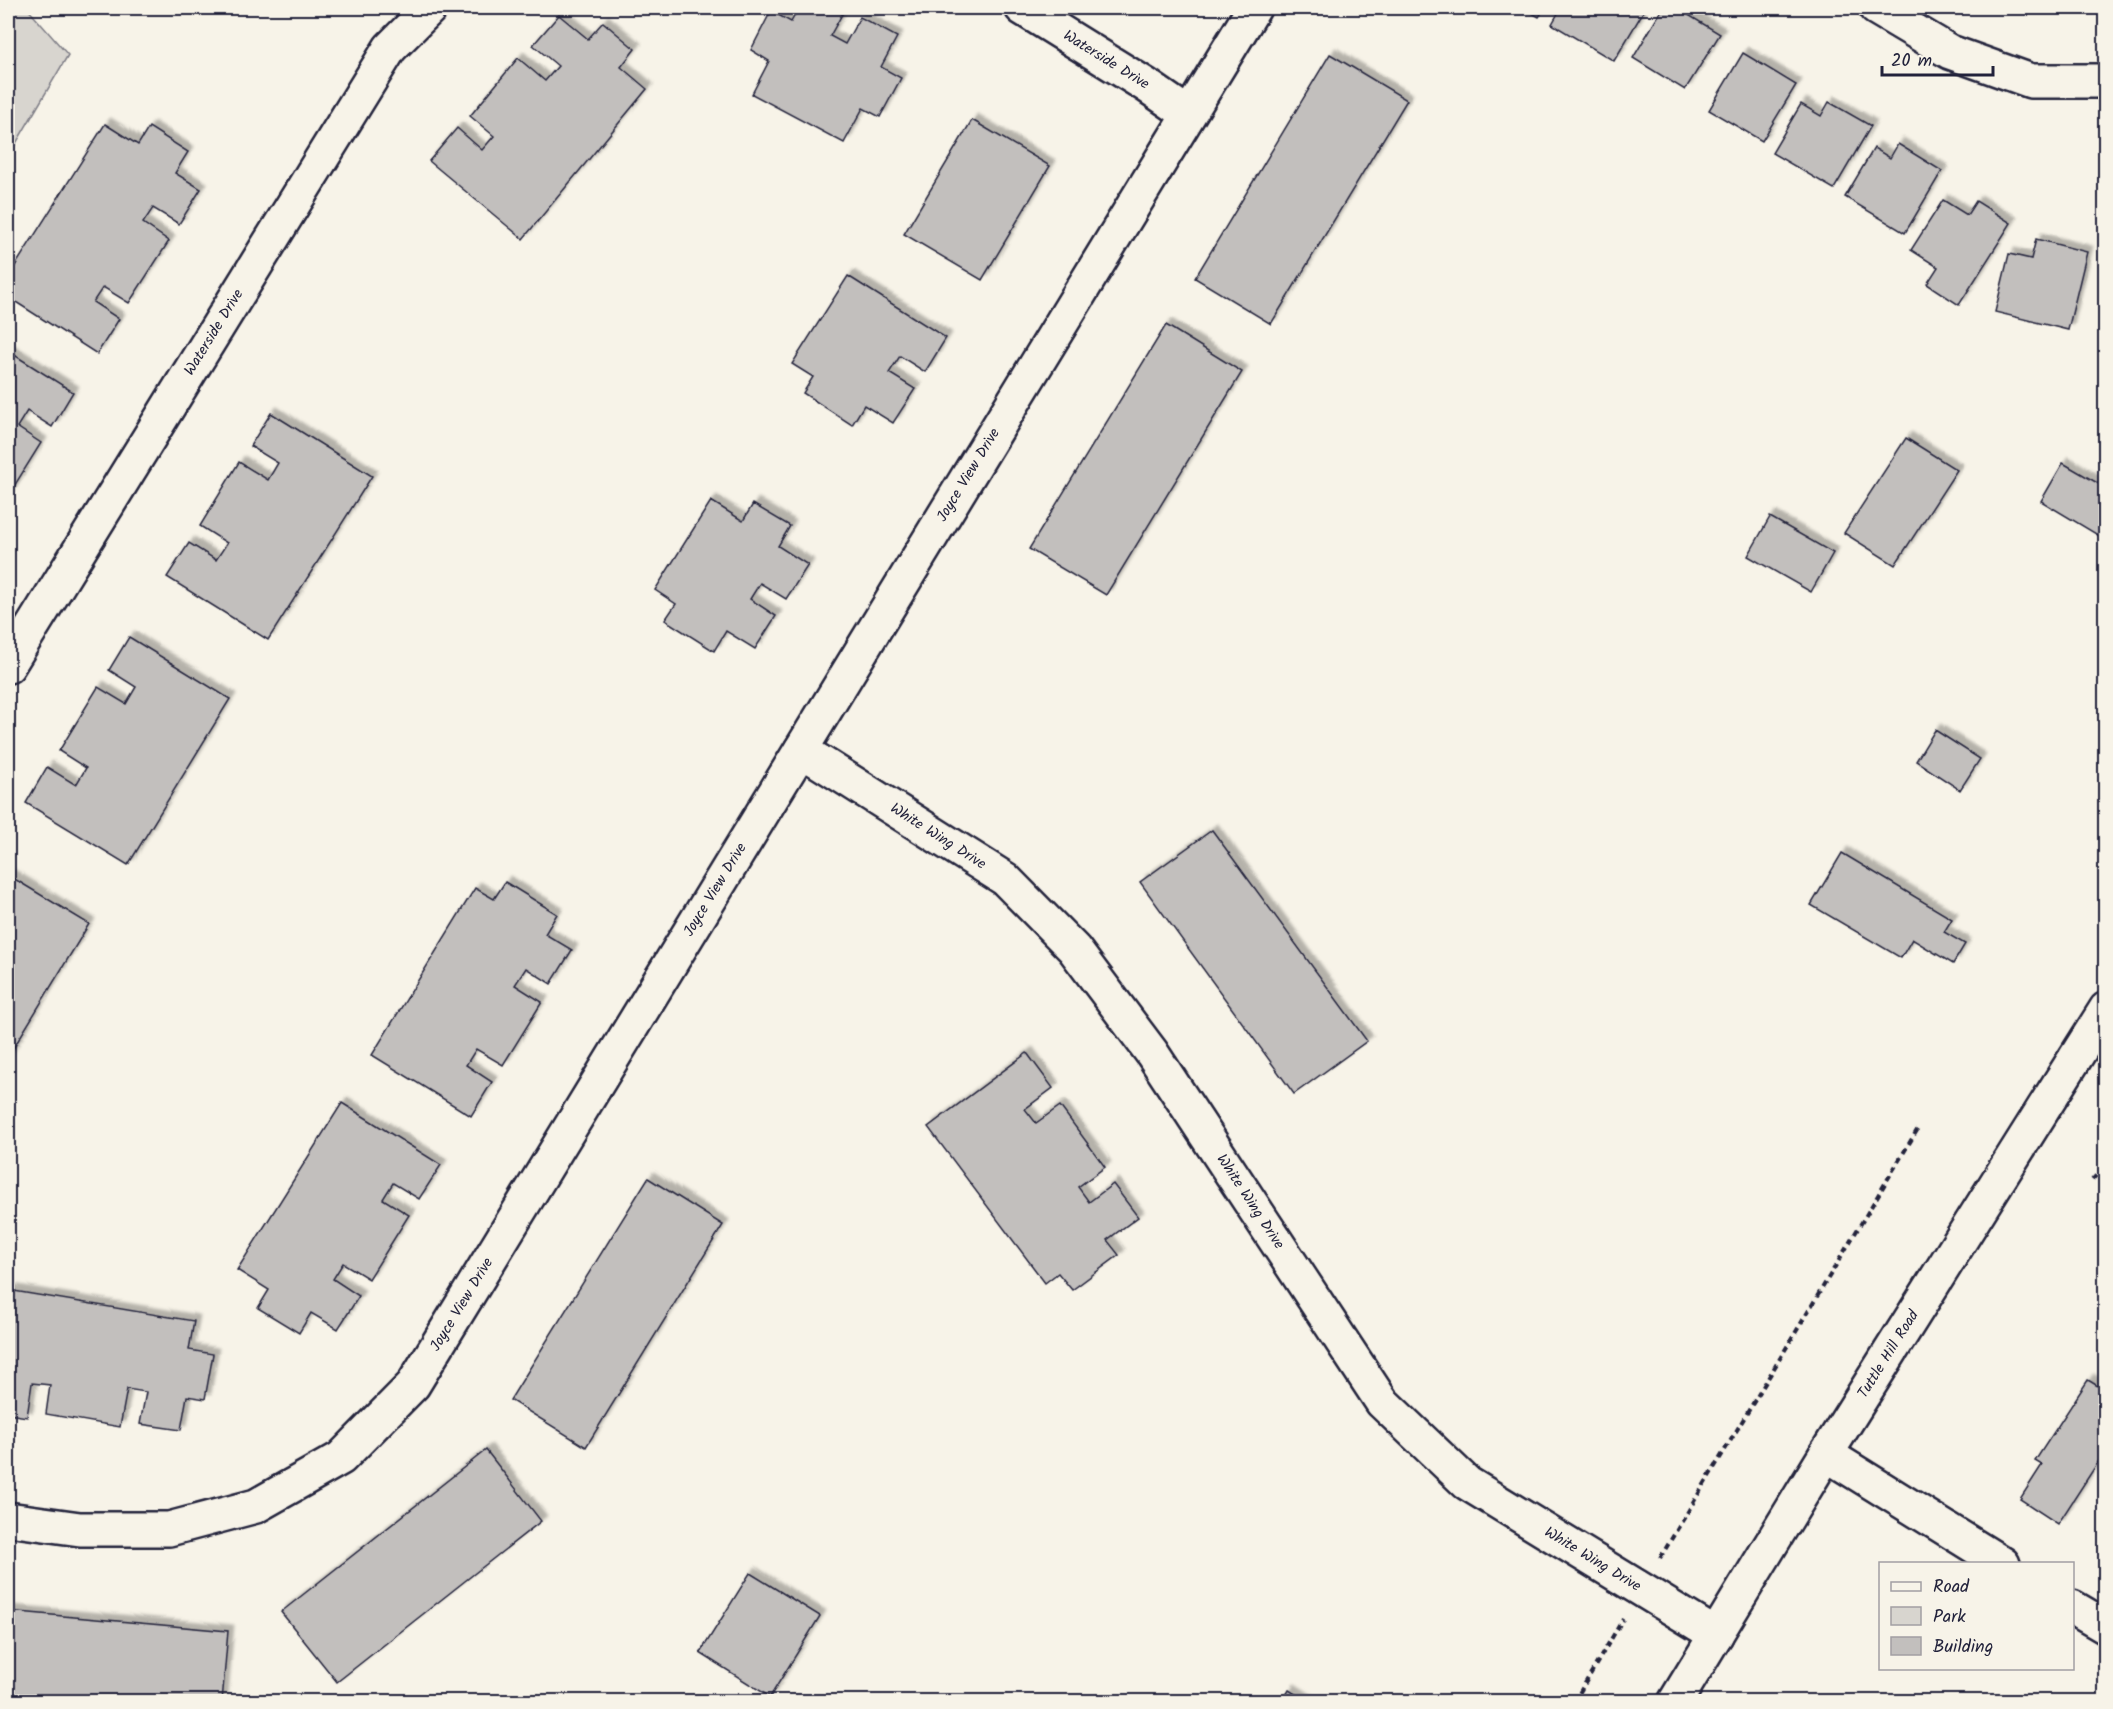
<svg xmlns="http://www.w3.org/2000/svg" width="2113" height="1709" viewBox="0 0 2113 1709" font-family="Kalam,sans-serif">
<style>
.green{fill:#d8d5cf;stroke:#7d7c85;stroke-width:1.5}
.building{fill:#c2bfbd;stroke:#22223b;stroke-width:1.5;filter:url(#shadow)}
.lines{fill:none;stroke-linecap:round;stroke-linejoin:round}
.minor-casing{stroke:#22223b;stroke-width:38}
.major-casing{stroke:#22223b;stroke-width:38}
.path{stroke:#22223b;stroke-width:4;stroke-dasharray:6 4.5;stroke-linecap:butt}
.minor{stroke:#f7f3e8;stroke-width:33}
.major{stroke:#f7f3e8;stroke-width:33}
.labels{text-anchor:middle;dominant-baseline:central;stroke-width:4.5;stroke-linejoin:round;paint-order:stroke}
.street-label{font-size:15px;fill:#22223b;stroke:#f7f3e8}
</style>
<defs>
<filter id="shadow"><feDropShadow dx="5.5" dy="-5.5" stdDeviation="1.5" flood-color="#0004"/></filter>
</defs>
<rect width="100%" height="100%" fill="#f7f3e8"/>
<filter id="ink" filterUnits="userSpaceOnUse"><feTurbulence type="fractalNoise" baseFrequency=".0167" numOctaves="2"/><feDisplacementMap in="SourceGraphic" scale="12" xChannelSelector="R" yChannelSelector="G"/><feConvolveMatrix kernelMatrix="1 2 1 2 8 2 1 2 1" color-interpolation-filters="sRGB"/></filter>
<g filter="url(#ink)">
<!-- green -->
<path class="green" d="M8,8H27L68,55L8,157Z"/>
<!-- building -->
<g class="building">
<path d="M799,8L845,9L830,36L845,44L860,17L897,37L881,67L901,78L880,117L863,108L844,143L752,94L769,61L751,50L771,11L791,22Z"/>
<path d="M1523,8H1545L1539,17Z"/>
<path d="M1561,8H1642L1645,9L1614,61L1552,24Z"/>
<path d="M1663,8H1677L1720,34L1685,90L1633,58Z"/>
<path d="M559,15L588,39L603,22L635,49L621,67L647,89L523,239L429,161L457,128L482,150L494,136L470,116L518,58L545,81L558,66L533,45Z"/>
<path d="M1743,53L1796,85L1762,141L1709,110Z"/>
<path d="M1330,54L1407,100L1271,324L1195,278Z"/>
<path d="M1829,102L1871,126L1834,189L1772,153L1801,104L1821,116Z"/>
<path d="M972,120L1050,166L982,280L904,234Z"/>
<path d="M105,124L138,145L149,127L188,152L175,173L201,189L179,224L153,208L143,223L169,241L129,303L103,287L93,302L119,319L97,354L8,297V277Z"/>
<path d="M1898,144L1942,171L1905,233L1845,197L1874,148L1890,158Z"/>
<path d="M1943,200L1967,215L1976,201L2011,223L1959,305L1927,284L1938,267L1911,250Z"/>
<path d="M2036,239L2087,252L2068,330L1995,312L2009,254L2031,259Z"/>
<path d="M848,276L946,338L925,372L900,356L889,373L915,389L893,423L864,405L852,425L803,393L813,377L792,364Z"/>
<path d="M1166,325L1242,372L1106,595L1029,549Z"/>
<path d="M8,351L73,392L52,427L27,411L17,427L41,443L8,496Z"/>
<path d="M271,413L372,476L268,640L167,577L189,543L216,560L227,543L200,526L239,462L268,480L278,463L250,446Z"/>
<path d="M1906,438L1957,470L1895,565L1844,533Z"/>
<path d="M2063,463L2106,488V540L2041,501Z"/>
<path d="M711,501L743,521L753,504L790,526L778,546L808,565L786,599L760,583L750,599L776,616L755,649L726,631L714,651L665,620L676,604L655,590Z"/>
<path d="M1770,517L1833,553L1811,592L1748,556Z"/>
<path d="M129,637L230,699L128,865L26,803L47,767L76,785L86,768L59,751L98,687L126,704L136,687L109,670Z"/>
<path d="M1935,730L1980,759L1960,790L1916,761Z"/>
<path d="M1212,830L1367,1041L1294,1094L1140,882Z"/>
<path d="M1842,853L1952,919L1944,932L1965,944L1953,964L1912,939L1901,958L1811,905Z"/>
<path d="M8,875L89,924L8,1057Z"/>
<path d="M505,882L557,914L545,934L572,950L551,984L526,968L515,985L542,1002L503,1065L476,1049L466,1065L492,1082L471,1116L372,1055L475,888L494,899Z"/>
<path d="M1027,1053L1053,1088L1025,1109L1036,1123L1060,1106L1105,1167L1078,1187L1089,1202L1113,1184L1138,1217L1107,1240L1119,1255L1072,1290L1058,1273L1045,1283L928,1127Z"/>
<path d="M342,1103L441,1165L419,1199L393,1183L383,1199L409,1215L369,1279L343,1263L333,1279L359,1296L338,1329L311,1313L299,1333L258,1308L269,1290L237,1270Z"/>
<path d="M648,1178L723,1225L586,1447L510,1400Z"/>
<path d="M8,1290L194,1321L189,1350L213,1354L205,1399L187,1396L181,1430L140,1424L146,1392L127,1389L120,1427L46,1414L50,1385L32,1383L27,1417L8,1414Z"/>
<path d="M2088,1380L2106,1391V1450L2058,1524L2020,1499L2042,1465L2035,1461Z"/>
<path d="M486,1450L541,1521L337,1682L281,1612Z"/>
<path d="M750,1573L820,1616L770,1697L700,1653Z"/>
<path d="M8,1611L228,1631L222,1702H29L8,1700Z"/>
<path d="M1289,1690L1308,1702H1282Z"/>
</g>
<g class="lines">
<!-- minor casing -->
<g class="minor-casing">
<g id="minor">
<path id="s1" d="M1022,8L1146,85L1188,114"/>
<path d="M1876,8L1950,52L2031,81H2106"/>
<path id="s2" d="M8,666L390,48L430,8"/>
<path id="s3" d="M801,750L1005,879L1074,949L1152,1053L1382,1402L1467,1483L1716,1635"/>
<path d="M1826,1454L2003,1564"/>
<path id="s4" d="M8,1519L80,1529H169L256,1506L341,1458L413,1385L1254,8"/>
<path d="M2072,1607L2106,1627"/>
</g>
</g>
<!-- major casing -->
<g class="major-casing">
<g id="major">
<path id="s5" d="M1675,1702L1826,1454L2106,1009"/>
</g>
</g>
<!-- path -->
<g class="path">
<path d="M2092,1180L2106,1165"/>
<path d="M1660,1558L1919,1127"/>
<path d="M1574,1702L1623,1619"/>
</g>
<!-- minor -->
<use href="#minor" class="minor"/>
<!-- major -->
<use href="#major" class="major"/>
</g>
</g>
<g class="labels">
<!-- street labels -->
<g class="street-label">
<text stroke="none"><textPath href="#s1" startOffset="99">Waterside Drive</textPath></text>
<text stroke="none"><textPath href="#s2" startOffset="392">Waterside Drive</textPath></text>
<text stroke="none"><textPath href="#s4" startOffset="1518">Joyce View Drive</textPath></text>
<text stroke="none"><textPath href="#s3" startOffset="162">White Wing Drive</textPath></text>
<text stroke="none"><textPath href="#s4" startOffset="1032">Joyce View Drive</textPath></text>
<text stroke="none"><textPath href="#s3" startOffset="648">White Wing Drive</textPath></text>
<text stroke="none"><textPath href="#s4" startOffset="546">Joyce View Drive</textPath></text>
<text stroke="none"><textPath href="#s5" startOffset="408">Tuttle Hill Road</textPath></text>
<text stroke="none"><textPath href="#s3" startOffset="1152">White Wing Drive</textPath></text>
</g>
</g>
<!-- margin -->
<rect width="2113" height="1709" fill="none" stroke="#f7f3e8" stroke-width="30"/>
<rect x="15" y="15" width="2083" height="1679" fill="none" stroke="#22223b" stroke-width="2" filter="url(#ink)"/>
<!-- legend -->
<rect x="1879" y="1562" width="195" height="108" fill="#f7f3e8" stroke="#a29fa3" stroke-width="1.5"/>
<rect x="1891" y="1582" width="30" height="9" fill="#f7f3e8" stroke="#a29fa3" stroke-width="1.5"/>
<text x="1933" y="1592" font-size="18" fill="#22223b">Road</text>
<rect x="1891" y="1607" width="30" height="18" fill="#d8d5cf" stroke="#a29fa3" stroke-width="1.5"/>
<text x="1933" y="1622" font-size="18" fill="#22223b">Park</text>
<rect x="1891" y="1637" width="30" height="18" fill="#c2bfbd" stroke="#a29fa3" stroke-width="1.5"/>
<text x="1933" y="1652" font-size="18" fill="#22223b">Building</text>
<!-- scale -->
<path d="M1882 66v9h111v-9" fill="none" stroke="#22223b" stroke-width="3"/>
<text x="1891" y="66" font-size="18" fill="#22223b" stroke="#f7f3e8" stroke-width="4.5" paint-order="stroke">20 m</text>
</svg>
